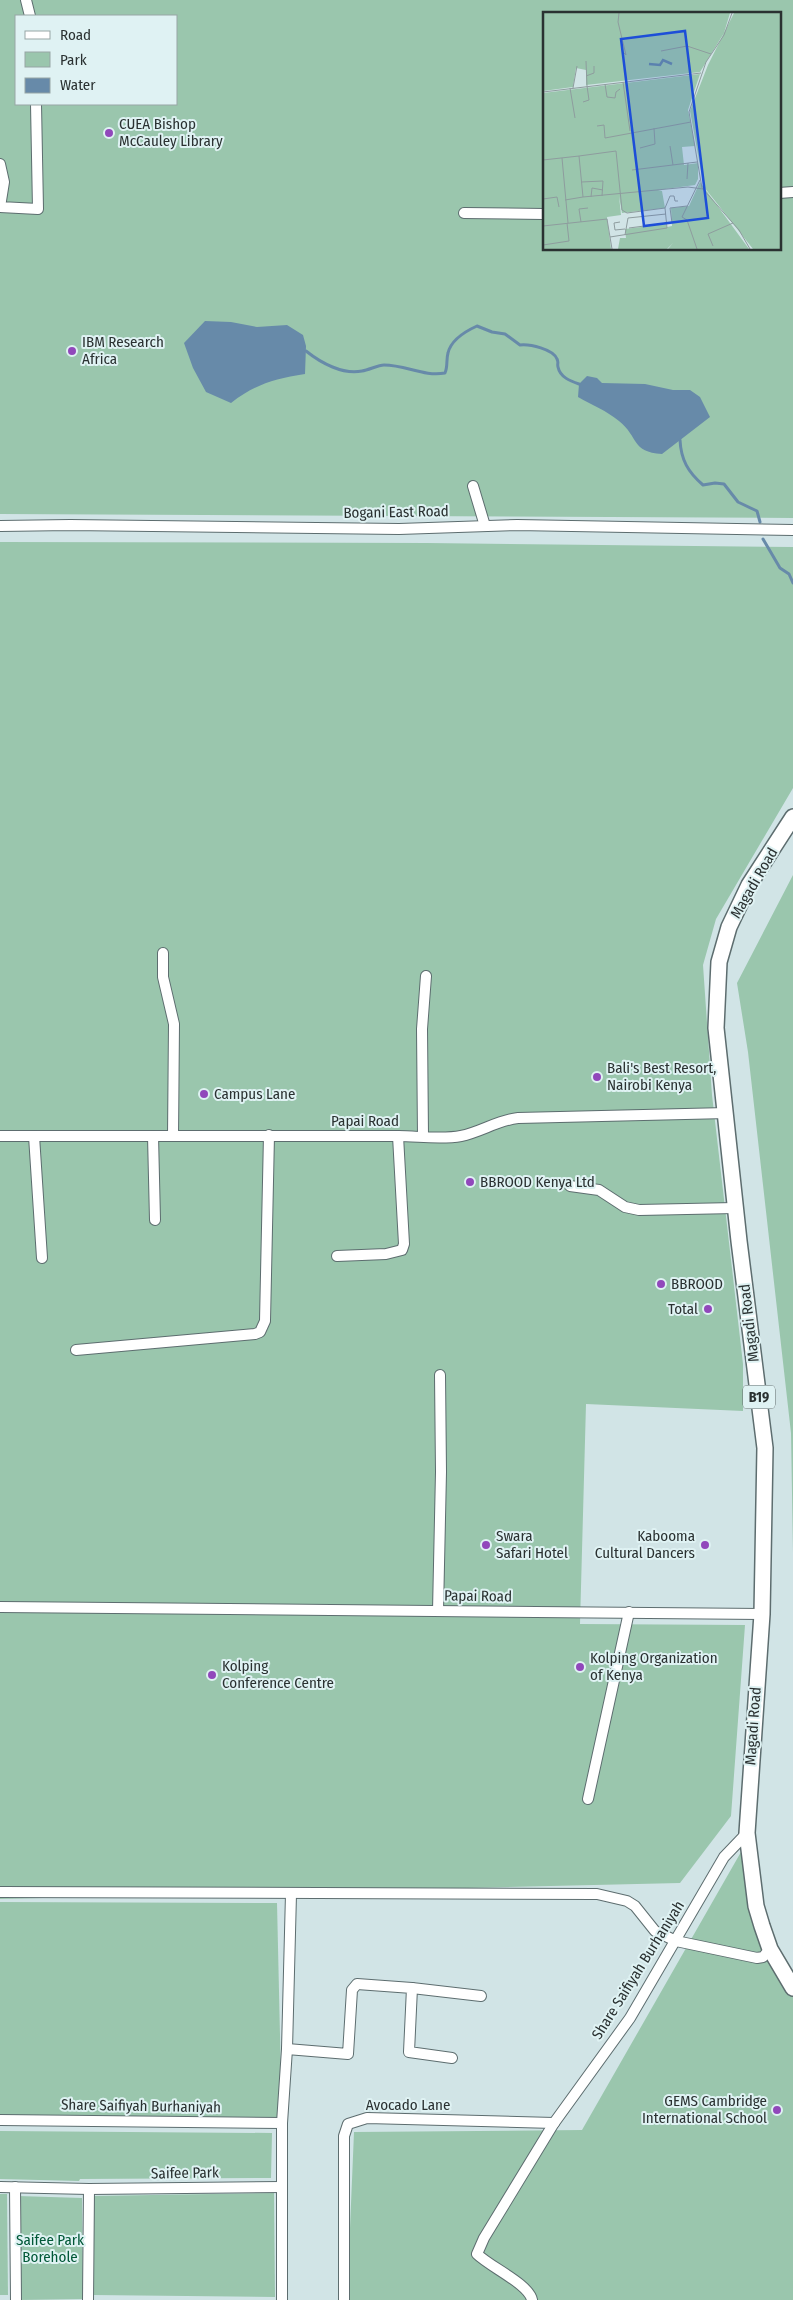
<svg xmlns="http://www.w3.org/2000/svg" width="793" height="2300" viewBox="0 0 793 2300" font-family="'Fira Sans Condensed',sans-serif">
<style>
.green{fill:#9ac6ad;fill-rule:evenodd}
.water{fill:#678aa9}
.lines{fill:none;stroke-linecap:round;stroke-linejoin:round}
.stream{stroke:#678aa9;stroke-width:3}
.minor-casing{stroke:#5d6d6f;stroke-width:12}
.highway-casing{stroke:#5d6d6f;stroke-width:18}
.minor{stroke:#fff;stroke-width:10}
.highway{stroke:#fff;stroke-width:15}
.poi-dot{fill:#9148bb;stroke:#dff2f3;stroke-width:2}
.labels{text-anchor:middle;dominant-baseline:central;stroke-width:4;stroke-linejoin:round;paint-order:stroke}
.shield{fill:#dff2f3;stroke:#606b6b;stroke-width:1}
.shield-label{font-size:14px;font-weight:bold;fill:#2a3131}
.poi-label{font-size:15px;fill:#2a3131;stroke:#dff2f3;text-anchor:start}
.street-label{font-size:15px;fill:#2a3131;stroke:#dff2f3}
.park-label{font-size:15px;fill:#015837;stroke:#dff2f3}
.inset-river{fill:none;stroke:#678aa9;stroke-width:2.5}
.inset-road{fill:none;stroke:#8e9c9e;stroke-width:1}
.view{fill:#1d4ed8;fill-opacity:0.15;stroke:#1d4ed8;stroke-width:2.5}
.inset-edge{fill:none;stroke:#2a3131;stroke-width:2.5}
</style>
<rect width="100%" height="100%" fill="#d1e4e6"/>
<!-- green -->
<g class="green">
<path d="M0,0H793V518L0,514ZM544,14H779V249H544ZM16,16H176V104H16Z"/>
<path d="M0,542L427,543L793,547V788L716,919L703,965L712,1095L743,1364V1411L586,1404L580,1624L745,1625L731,1816L680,1883L0,1899Z"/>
<path d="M793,875V1553L791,1433L748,1052L737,983Z"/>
<path d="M741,1852L755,1930L793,1992V2300H347L354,2132L582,2130Z"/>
<path d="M0,1902L277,1903L282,2123L0,2117Z"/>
<path d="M0,2131L272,2133L271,2178L80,2179L79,2181L0,2179Z"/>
<path d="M274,2193L275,2297L94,2295L93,2196Z"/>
<path d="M0,2194H7L8,2295H0Z"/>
<path d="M18,2196L82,2198L83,2299L19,2300Z"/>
</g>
<!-- water -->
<g class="water">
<path d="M205,321L231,322L257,327L287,325L303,335L306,346L305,374C274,379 256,384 231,403L206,392L193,368L184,343Z"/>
<path d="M587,376L597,378L602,383L645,384L673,390H690L700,397L710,417L662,454C631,452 639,437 619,421C607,411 592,405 578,397L579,384Z"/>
</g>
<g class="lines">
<!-- stream -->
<g class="stream">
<path d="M306,351C321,363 343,375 362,371C369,370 378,365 384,365C406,365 424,377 445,373C448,366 446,360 448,353C451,340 466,331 477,326L492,332L505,334L520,345C530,344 553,349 557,359C559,363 557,363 558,367C560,377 570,381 579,384"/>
<path d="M680,440C681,460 688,472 703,485L715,483L724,484L738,502L757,511L760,522"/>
<path d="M763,539L780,568L789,574L793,583"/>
</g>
<!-- minor casing -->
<g class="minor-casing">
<g id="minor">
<path d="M26,0L30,16"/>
<path d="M0,164L4,182L0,207L38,209L36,104"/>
<path d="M779,193L793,192"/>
<path d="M464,213L544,214"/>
<path d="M473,486L485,526"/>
<path d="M0,526L70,525L399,529L517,525L793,530"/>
<path d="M163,953V977L174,1024L173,1136"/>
<path d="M0,1136H398C418,1136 441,1140 461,1136C481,1132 498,1120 518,1118L727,1113"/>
<path d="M34,1136L42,1258"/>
<path d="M153,1136L155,1220"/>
<path d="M423,1136L422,1029L426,976"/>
<path d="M570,1186L599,1190L625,1207L639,1210L735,1208"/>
<path d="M337,1256L386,1254L402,1250L404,1244L398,1136"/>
<path d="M76,1350L255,1334L260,1332L265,1321L269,1135"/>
<path d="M0,1607L762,1614"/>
<path d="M438,1611L441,1472L440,1375"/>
<path d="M588,1799L629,1612"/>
<path d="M0,1892L597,1894L627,1901L635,1906L655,1931L676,1941L757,1958L763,1957L770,1949"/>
<path d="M412,1988L481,1996"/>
<path d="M287,2049L291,1894"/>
<path d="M0,2120L282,2123V2300"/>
<path d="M282,2123L287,2049L348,2054L352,1990L357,1984L412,1988L409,2052L452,2058"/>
<path d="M0,2187L89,2189L282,2187"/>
<path d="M15,2187L16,2300"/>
<path d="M88,2300L89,2189"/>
<path d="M344,2300V2136L348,2124L367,2118L554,2123"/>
<path d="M532,2300C529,2284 490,2267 477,2254L484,2238L554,2123L630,2018L724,1857L747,1833"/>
</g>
</g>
<!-- highway casing -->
<g class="highway-casing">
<path id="highway" d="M793,817L749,885L729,927L719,962L716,1028L739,1241L765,1448L762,1614L747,1833L756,1906L762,1926L770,1949L793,1988"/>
</g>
<!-- minor -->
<use href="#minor" class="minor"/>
<!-- highway -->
<use href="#highway" class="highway"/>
</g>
<!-- markers -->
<g class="poi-dot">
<circle cx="109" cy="133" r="5"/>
<circle cx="72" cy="351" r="5"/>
<circle cx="597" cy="1077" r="5"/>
<circle cx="204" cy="1094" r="5"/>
<circle cx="470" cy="1182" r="5"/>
<circle cx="661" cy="1284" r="5"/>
<circle cx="708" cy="1309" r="5"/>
<circle cx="486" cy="1545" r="5"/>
<circle cx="705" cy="1545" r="5"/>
<circle cx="580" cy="1667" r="5"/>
<circle cx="212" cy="1675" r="5"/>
<circle cx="777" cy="2110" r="5"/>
</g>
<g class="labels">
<!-- shield labels -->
<rect class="shield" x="743" y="1385.5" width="32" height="23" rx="4"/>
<g class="shield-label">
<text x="759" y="1397">B19</text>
</g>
<!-- poi labels -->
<g class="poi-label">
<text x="119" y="124">CUEA Bishop<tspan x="119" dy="17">McCauley Library</tspan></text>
<text x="82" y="342">IBM Research<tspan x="82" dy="17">Africa</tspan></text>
<text x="607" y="1068">Bali's Best Resort,<tspan x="607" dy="17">Nairobi Kenya</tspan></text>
<text x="214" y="1094">Campus Lane</text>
<text x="480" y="1182">BBROOD Kenya Ltd</text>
<text x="671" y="1284">BBROOD</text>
<text x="698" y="1309" text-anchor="end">Total</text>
<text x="496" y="1536">Swara<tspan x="496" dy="17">Safari Hotel</tspan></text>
<text x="695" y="1536" text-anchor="end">Kabooma<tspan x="695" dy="17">Cultural Dancers</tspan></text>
<text x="590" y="1658">Kolping Organization<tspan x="590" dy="17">of Kenya</tspan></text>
<text x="222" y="1666">Kolping<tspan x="222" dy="17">Conference Centre</tspan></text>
<text x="767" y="2101" text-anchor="end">GEMS Cambridge<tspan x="767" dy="17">International School</tspan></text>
</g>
<!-- street labels -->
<g class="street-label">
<text transform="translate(396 512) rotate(-1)">Bogani East Road</text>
<text transform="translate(754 883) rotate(-60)">Magadi Road</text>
<text x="365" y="1121">Papai Road</text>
<text transform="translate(749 1323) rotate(-97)">Magadi Road</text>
<text transform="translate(478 1596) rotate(1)">Papai Road</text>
<text transform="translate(753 1726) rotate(-86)">Magadi Road</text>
<text transform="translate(638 1970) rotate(-58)">Share Saifiyah Burhaniyah</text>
<text x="408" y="2105">Avocado Lane</text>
<text transform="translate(141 2106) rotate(1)">Share Saifiyah Burhaniyah</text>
<text transform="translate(185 2173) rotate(-1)">Saifee Park</text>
</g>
<!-- park labels -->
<g class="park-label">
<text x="50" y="2240">Saifee Park<tspan x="50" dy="17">Borehole</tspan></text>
</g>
</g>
<!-- overview -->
<g transform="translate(543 12)">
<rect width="238" height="238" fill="#d1e4e6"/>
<path d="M0,1H187L181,21L157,60L43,73V58L33,56L30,75L0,79ZM191,1H237V237H210L161,175L147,99L165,53ZM157,62L145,98L152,134L139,135L141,153L155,151V167L152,173L115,178L119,179L122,196L79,201L76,184L78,203L64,205L68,237H0V81ZM157,170L206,237H125L130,231L124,237H75L77,226H83L82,217L123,212L124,215L129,214L128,196L146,194Z" fill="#9ac6ad"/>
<path class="inset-river" d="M106,52L117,53L120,48L129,52"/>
<path class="inset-road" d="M76,1L75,10L83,43L79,39M189,1L181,23L163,50L146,100L159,176L196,218L207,237M118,39L144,34L168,42M43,49L44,74M43,64L51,61V54M80,70L87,119M62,72L64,85L72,86L73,80L77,77M27,76L32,106M30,76L34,54M0,80L158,61M40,90L46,88L44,74M54,114L61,113L62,126M62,126L148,110M127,134L130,153M97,136L112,132L111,116M36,144L73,139L79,198L84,201M19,146L25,211M0,148L36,144L40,185L145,175L160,177M89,158L154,150M144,167L145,151M38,170L60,169L59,184M48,185L49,176L60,178M0,187L14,185L16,195M22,188L40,185M122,196L127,184H131L132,189H135M64,207L69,237M38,210L36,197L45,196M77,210L71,211L72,218L82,217M129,211L127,196L144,194M0,214L64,207M86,216L124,211M82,223L85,206L123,202M67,225L124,216L122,196L84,201M0,233L26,229L24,211M170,234L165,222L190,211M154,237L144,208L139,205L157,168"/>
<path class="view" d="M142,19L165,206L101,214L78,27Z"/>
<rect width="238" height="238" class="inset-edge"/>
</g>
<!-- legend -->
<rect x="15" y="15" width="162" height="90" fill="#dff2f3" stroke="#97a5a5"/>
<rect x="25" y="31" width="25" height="8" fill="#ffffff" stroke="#97a5a5"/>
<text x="60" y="40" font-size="15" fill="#2a3131">Road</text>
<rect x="25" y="52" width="25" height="15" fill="#9ac6ad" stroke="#97a5a5"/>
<text x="60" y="65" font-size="15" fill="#2a3131">Park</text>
<rect x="25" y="78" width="25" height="15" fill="#678aa9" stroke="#97a5a5"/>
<text x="60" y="90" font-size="15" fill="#2a3131">Water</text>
</svg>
